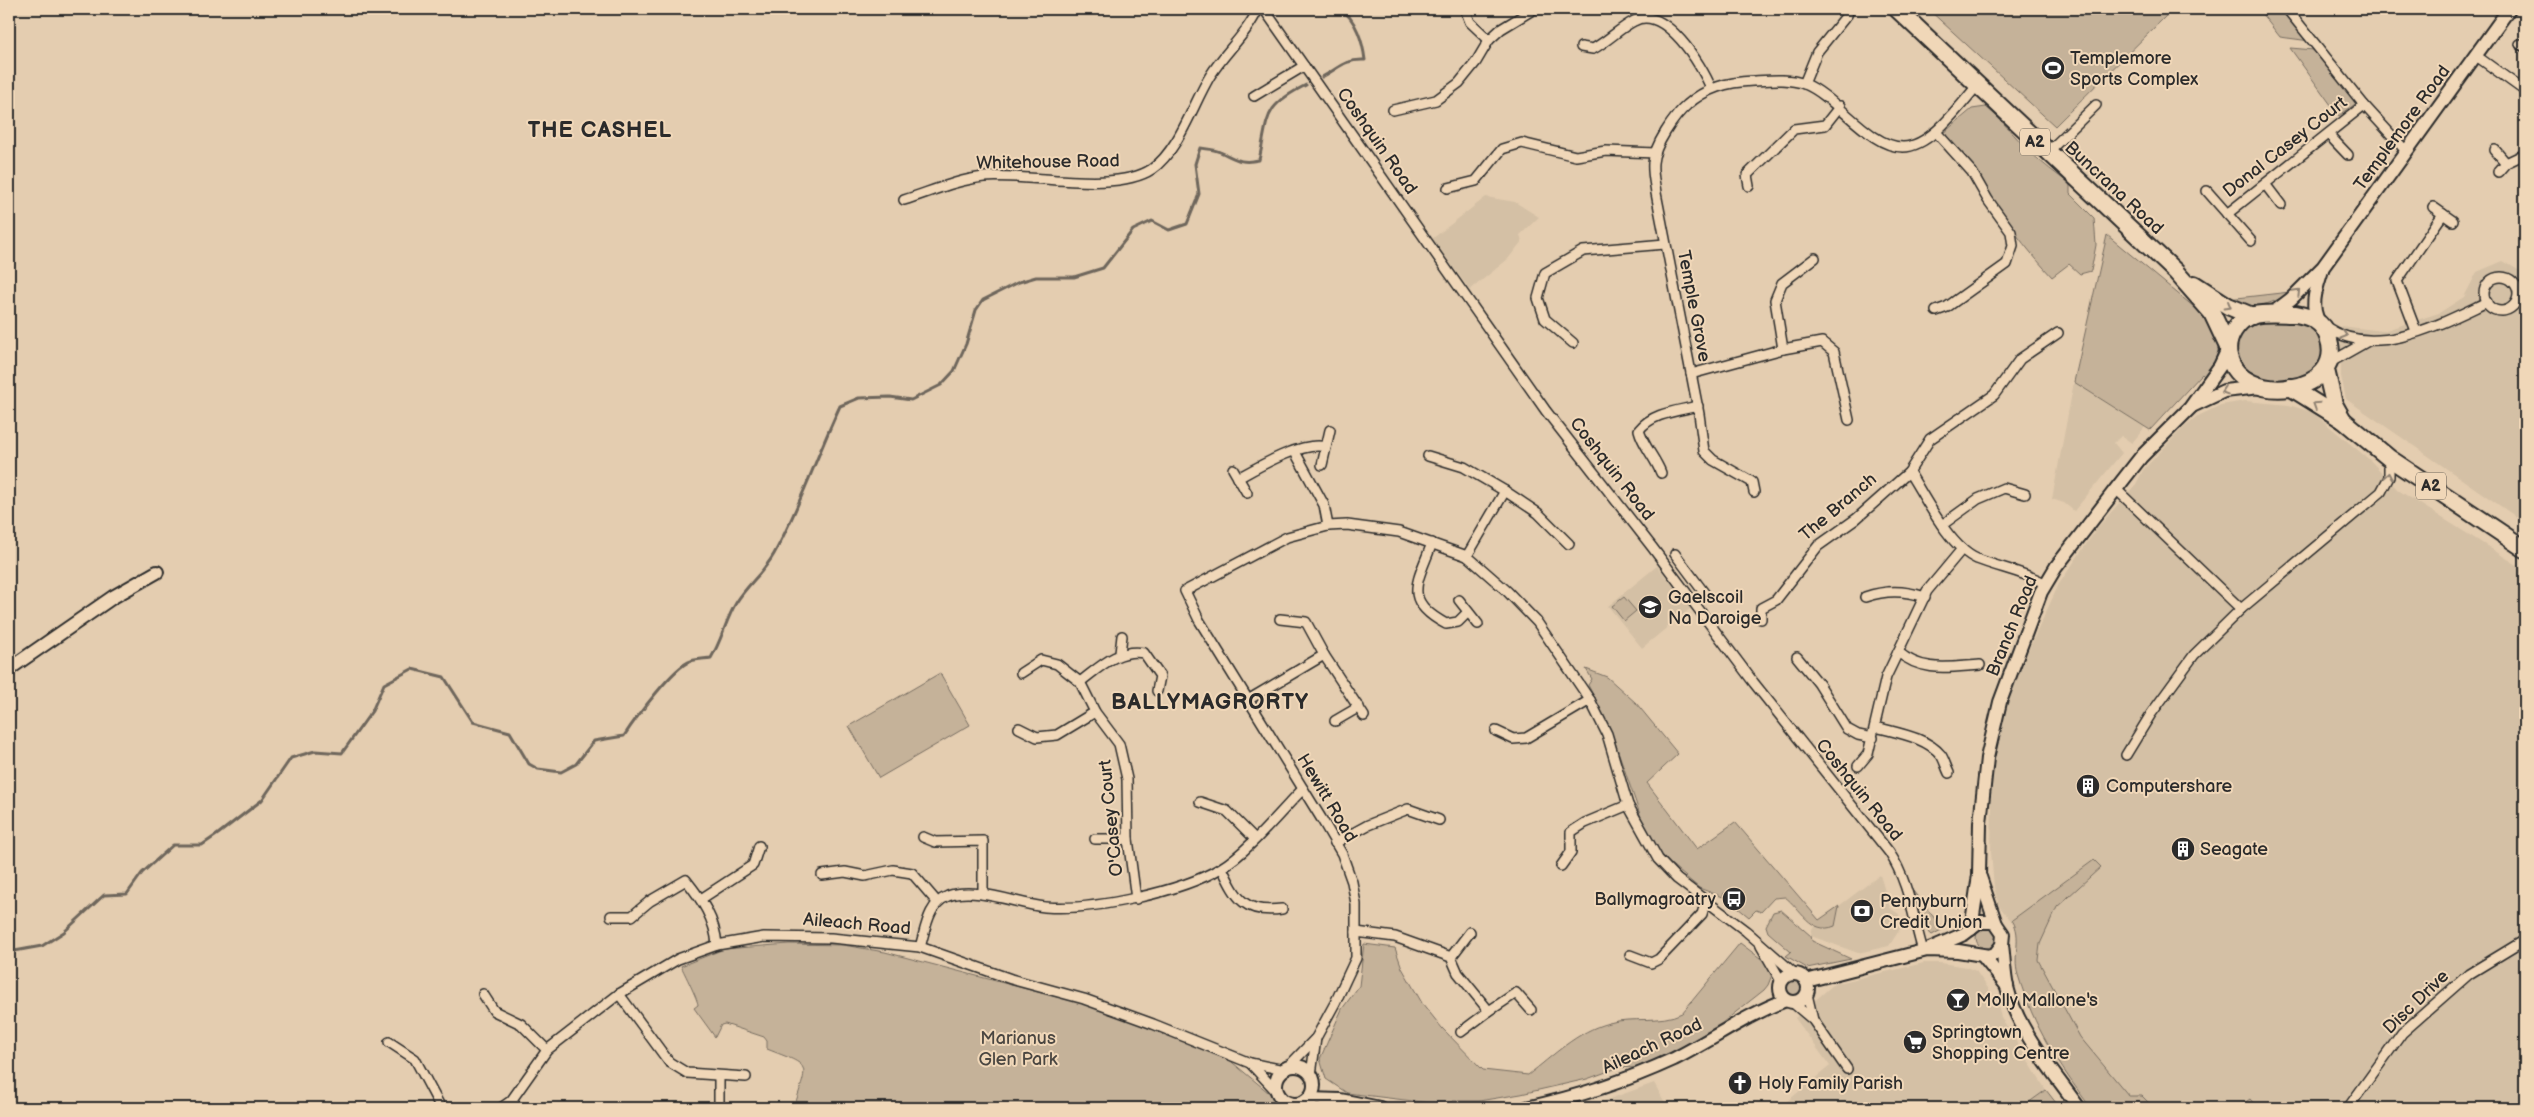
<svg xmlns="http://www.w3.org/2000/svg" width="2534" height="1117" viewBox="0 0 2534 1117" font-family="'Balsamiq Sans',sans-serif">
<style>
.built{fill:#d4c0a5}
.green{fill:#c5b299;stroke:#786e62}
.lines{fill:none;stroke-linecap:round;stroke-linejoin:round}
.stream{stroke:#6e665b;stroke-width:3}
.street-casing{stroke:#2b2b2b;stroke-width:12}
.secondary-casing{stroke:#2b2b2b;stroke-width:16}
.highway-casing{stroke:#2b2b2b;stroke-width:20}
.street{stroke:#f0d7b8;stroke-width:9}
.secondary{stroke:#f0d7b8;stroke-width:12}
.highway{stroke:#f0d7b8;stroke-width:16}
.oneway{stroke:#8e8172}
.labels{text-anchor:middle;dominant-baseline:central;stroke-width:4;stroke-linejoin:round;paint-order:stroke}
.shield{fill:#f0d7b8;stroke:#665f55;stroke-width:1}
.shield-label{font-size:16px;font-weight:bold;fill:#2b2b2b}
.poi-label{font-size:18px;fill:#2b2b2b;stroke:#f0d7b8;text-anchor:start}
.street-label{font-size:18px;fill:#2b2b2b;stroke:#f0d7b8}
.park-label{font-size:18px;fill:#4a4641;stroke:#f0d7b8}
.district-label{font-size:22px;font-weight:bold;letter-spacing:1px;fill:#2b2b2b;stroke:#f0d7b8}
</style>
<rect width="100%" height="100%" fill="#e4cdb0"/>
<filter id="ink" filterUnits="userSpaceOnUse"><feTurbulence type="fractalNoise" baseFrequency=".02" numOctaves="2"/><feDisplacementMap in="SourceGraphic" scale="10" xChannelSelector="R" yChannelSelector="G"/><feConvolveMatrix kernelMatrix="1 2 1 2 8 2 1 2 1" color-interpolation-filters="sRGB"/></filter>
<g filter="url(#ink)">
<!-- built -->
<g class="built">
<path d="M1486,197L1515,202L1539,217L1520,235L1522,241L1508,259L1470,290L1432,239Z"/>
<path d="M2503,261L2525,274V523L2346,399L2341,376V326L2383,331L2439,313L2464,297L2477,272Z"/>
<path d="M2074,382L2145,427L2132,443L2121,436L2114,443L2122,453L2074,511L2064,503L2052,499Z"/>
<path d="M2245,401L2289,405L2312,412L2371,461L2398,490L2525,570V1108H2091L2045,1042L2033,1015L2017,974L2016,952L2018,929L1999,906L1994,887L1991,852L1992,807H1988L1994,756L2009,692L2059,584L2098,527L2136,484L2143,470L2181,430L2200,415L2221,405Z"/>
<path d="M1657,566L1691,608L1642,648L1608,606Z"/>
<path d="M1880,875L1890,908L1899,914L1900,929L1889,946L1858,953L1811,936L1812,929L1819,921Z"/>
<path d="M1924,963H1941L1966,967L1976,971L1997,1001L2001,1017L2046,1090L2021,1108H1779L1830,1066L1795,1018L1834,984Z"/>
<path d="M1654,1083L1668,1108H1584Z"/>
</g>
<!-- green -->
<g class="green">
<path d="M1928,9H2173L2055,126Z"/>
<path d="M2258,9H2282L2310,41L2280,37Z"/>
<path d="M2290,48L2314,50L2358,102L2339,116Z"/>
<path d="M1986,107C2004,122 2014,136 2030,152C2043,164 2056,174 2070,184V194L2094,218L2096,245L2091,271L2080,274L2069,264L2052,277C2032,255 2014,233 1998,208C1981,183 1970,156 1946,137L1947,130L1972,109Z"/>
<path d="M2107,235L2206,317L2217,339L2218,350L2216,361L2205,377L2202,374L2150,430L2074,382Z"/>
<path d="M2290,292C2271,306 2248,311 2228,299Z"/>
<path d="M2300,320L2313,325L2324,343L2321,365C2316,369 2308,376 2302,378C2285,382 2252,381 2240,365C2229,350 2240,326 2257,322C2270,319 2286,320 2300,320Z"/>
<path d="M1624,597L1636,611L1624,621L1612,606Z"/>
<path d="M1586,669L1607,677L1636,703L1678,754L1647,783L1697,849L1735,822L1819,920L1839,906L1835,926C1811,936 1800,908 1785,897L1774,898L1761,912L1756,910L1749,917L1738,908V898L1724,893L1723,897L1699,888L1673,866H1668L1643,823L1610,728L1588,685L1592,679Z"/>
<path d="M940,673L970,725L879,778L849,726Z"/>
<path d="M2094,860L2101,867L2057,907L2040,944L2038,960L2080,1037L2129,1096H2142L2154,1108H2091C2058,1064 2034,1028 2018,975C2012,956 2023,937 2012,920Z"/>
<path d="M1913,891L1943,929L1932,935L1923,927Z"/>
<path d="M1781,910L1811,936L1812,941L1851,959L1807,968L1786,956L1791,952L1768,932L1766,926L1773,912Z"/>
<circle cx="1986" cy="938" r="10"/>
<path d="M1740,943L1764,961L1772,975L1768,985L1764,990L1722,1023L1680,1048L1635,1068L1620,1067L1587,1079L1521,1094L1479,1101H1453L1446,1105L1347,1093L1326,1079L1320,1059L1342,1009L1359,986L1364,944L1395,948L1402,968L1422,1003L1442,1028L1483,1070L1528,1075C1553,1056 1577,1031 1609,1023C1632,1016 1660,1024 1682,1013Z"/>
<path d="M789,944L843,945L885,952L1084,1004L1152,1025L1227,1058L1274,1097L1272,1108H794C808,1062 813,1067 767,1049V1041L764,1037L725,1024L721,1025L715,1037L694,1008L698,1005C698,1000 684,972 681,966L724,949Z"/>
<circle cx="1794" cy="988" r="10"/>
<path d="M2046,1090L2060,1108H2021Z"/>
<path d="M2250,1099L2258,1108H2237Z"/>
</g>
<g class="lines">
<!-- stream -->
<g class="stream">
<path d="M1322,77C1339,68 1344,59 1365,60C1363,43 1356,18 1340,9"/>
<path d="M9,952L42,946L64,932L104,895L127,894L142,873L173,845H202L218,834L262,800L291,758L315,751L342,753L372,711L384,684L412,669L444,677L473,722L510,732L529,764L538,769L561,772L576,764L594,741L624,736C635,719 674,666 691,661C697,659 705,659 711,658C722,640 726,619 736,603C747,585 764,572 774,554C800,507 817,455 840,406L859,398L890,397L911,400L941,385L954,371L966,344L976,310L983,300L1019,282L1036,277H1074L1103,268L1133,230L1152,221L1169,230L1187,224L1199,194L1195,164L1200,148C1206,149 1214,149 1220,152C1236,159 1240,164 1259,160C1269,116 1262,107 1306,85"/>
</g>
<!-- street casing -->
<g class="street-casing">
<g id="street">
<path d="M1264,9L1546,411L1652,547L1754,683L1889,852C1909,882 1913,918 1923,951"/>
<path d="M1465,9L1470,22L1489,40"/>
<path d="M2287,9L2364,105L2406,151"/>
<path d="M2520,44L2525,47"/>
<path d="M1581,47L1593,49C1608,41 1620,28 1634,21C1665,4 1702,66 1711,88"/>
<path d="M2475,55L2525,91"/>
<path d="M1804,84L1817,52L1847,15L1849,9"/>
<path d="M1254,96L1304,66"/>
<path d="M1393,110L1436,100L1459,83L1476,62L1489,40L1501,29L1534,9"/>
<path d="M1936,132L1972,172L1988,200L2011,232L2013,246L2007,264L1947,307L1936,311"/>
<path d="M2328,134L2348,155"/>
<path d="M2495,150L2506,163"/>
<path d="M2047,153L2096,105"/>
<path d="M2498,172L2506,163L2525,154"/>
<path d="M2265,184L2281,205"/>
<path d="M1749,186L1747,175L1794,129L1825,125L1840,106"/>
<path d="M1448,188L1476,181L1502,149L1522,143L1576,156L1606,151L1655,153"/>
<path d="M2207,191L2251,241"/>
<path d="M904,200C930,192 956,180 984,177C1028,173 1115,194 1152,169C1179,150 1193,104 1210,76C1224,53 1247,34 1258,9"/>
<path d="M2433,207L2453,221"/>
<path d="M2227,214L2364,105"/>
<circle cx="2501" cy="294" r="17"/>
<path d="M2326,327C2375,360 2440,324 2487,302"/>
<path d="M2416,331L2397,281L2443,214"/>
<path d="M1573,343L1545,319L1538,298L1545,273L1583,251L1665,244"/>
<path d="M1783,349L1775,300L1782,283L1815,258"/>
<path d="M2329,363L2368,341"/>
<path d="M1691,374L1783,349L1822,342L1834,352L1849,420"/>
<path d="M1295,452L1324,505L1328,526"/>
<path d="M1428,456L1464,467L1505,491"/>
<path d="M1322,465L1330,430"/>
<path d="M1233,469L1247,493"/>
<path d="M1661,473C1655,457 1643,446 1639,430C1652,413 1677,411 1698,406"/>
<path d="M1238,478C1260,466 1302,441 1326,447"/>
<path d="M2116,489L2241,609"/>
<path d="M1754,492L1752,482L1713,460L1704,451L1699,414L1656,193C1655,184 1652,173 1653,163C1654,146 1674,116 1687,105C1706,88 1727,82 1753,81C1770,80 1789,78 1805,84C1837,97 1869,147 1903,147C1931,147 1960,105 1977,86"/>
<path d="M1942,525L1978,499L2004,488L2025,494"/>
<path d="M1432,543C1418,582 1401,600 1446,624L1458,622L1468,612"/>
<path d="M1675,554L1705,594"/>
<path d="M1467,556L1505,491L1538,513L1569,544"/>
<path d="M2046,584C2025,572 2000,568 1977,559C1949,547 1925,497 1909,472L1930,439L1994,395L2020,359L2058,333"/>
<path d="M1865,597C1886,590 1903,590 1925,597"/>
<path d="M1459,600L1478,624"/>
<path d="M1280,619L1306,622L1324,655"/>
<path d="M1761,619V608L1776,600L1818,546L1856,519L1909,472"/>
<path d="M1898,652C1923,673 1949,667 1980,665"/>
<path d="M1120,653L1122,636"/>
<path d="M1797,657L1819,684L1847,729L1858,735L1873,738"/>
<path d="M1021,673L1041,660L1057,664L1080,682L1095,712L1119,744L1127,779L1128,839L1136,899"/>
<path d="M1080,682C1100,667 1118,648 1144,653L1160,676L1157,691"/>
<path d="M1248,700L1324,655L1364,716"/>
<path d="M1335,721L1359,707"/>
<path d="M1876,727C1897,733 1926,737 1941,755C1944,759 1946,767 1949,773"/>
<path d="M1019,728L1037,737L1057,735L1095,712"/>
<path d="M1496,731L1513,739L1526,738L1590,700"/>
<path d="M2126,755L2151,714L2194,655L2241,609L2381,492L2389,477V458"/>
<path d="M1858,766L1868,754L1886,677L1898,652L1927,591L1962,549"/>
<path d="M1200,802L1227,811L1255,839"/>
<path d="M923,837L935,842L983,841V894"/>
<path d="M1095,839H1128"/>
<path d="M1335,843L1368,825L1408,809L1439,820"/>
<path d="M1561,866L1571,852V832L1585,823L1628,805"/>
<path d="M1222,868C1237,899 1244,914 1282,909"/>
<path d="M822,875L845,872L865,876L893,870L912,873L937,902"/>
<path d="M701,899L753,865L759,846"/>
<path d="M611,916H632L650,901L686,880C702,900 715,919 717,945"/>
<path d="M1356,932L1395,937L1451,957L1458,973L1489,1011L1516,993L1531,1010"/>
<path d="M1761,946L1781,981"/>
<path d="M920,947C926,928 928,904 948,896C976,886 1017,904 1045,907C1092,911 1181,892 1221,868C1248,852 1281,811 1303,789"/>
<path d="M1630,955L1651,963L1659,959L1702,914L1706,901"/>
<path d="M1451,957L1470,932"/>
<path d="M483,994L494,1011L521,1024L547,1050"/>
<path d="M619,994L669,1062L687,1073L746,1077"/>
<path d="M1807,994L1813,1020"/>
<path d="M1793,1003L1813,1020L1847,1069"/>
<path d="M1461,1032L1489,1011"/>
<path d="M389,1042L415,1059L441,1108"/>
<path d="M1250,1063L1276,1091"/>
<path d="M1288,1067L1316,1038L1335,1003L1356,958V904L1352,882L1342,854L1321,818L1199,620L1185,591L1287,537L1328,526L1347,525L1399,532L1467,556L1507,591L1537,622L1590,700L1607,734L1628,805L1658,859L1677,879L1746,931L1795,974"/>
<path d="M1311,1075L1316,1038"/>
<path d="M719,1077V1108"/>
<path d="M511,1101L519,1108"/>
<path d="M501,1108L511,1101L547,1050L619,994L678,959L717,945L764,937L831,938L920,947L1011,979L1084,999L1153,1024L1250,1063L1284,1070"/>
<path d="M2348,1108L2402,1033L2469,974L2525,940"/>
</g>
</g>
<!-- secondary casing -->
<g class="secondary-casing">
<g id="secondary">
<path d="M2270,315L2291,299L2323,267L2509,9"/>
<path d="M2319,322C2309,305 2317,287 2322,270"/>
<path d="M2192,406L2224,391L2260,387"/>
<path d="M9,669L113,597L157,572"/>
<path d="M1980,877L1996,924"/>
<path d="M1971,929L1979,875L1980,823L1987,758L2000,702L2041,592L2056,567L2116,489L2141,457L2190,408L2220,366L2227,351"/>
<path d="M2002,945C2004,959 2004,974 2007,987C2018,1032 2053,1071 2079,1108"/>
<path d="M1983,956L2007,986"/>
<circle cx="1794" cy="988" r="14"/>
<path d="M1806,981L1927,950L1964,934L1980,922H1991L1996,924L2003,934L2002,945L1995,954L1989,956L1958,951L1927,950"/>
<circle cx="1295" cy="1085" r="19"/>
<path d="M1309,1099L1340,1100L1380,1108"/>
<path d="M1526,1108C1578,1097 1626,1081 1674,1059C1712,1040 1746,1015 1786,1000"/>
</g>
</g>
<!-- highway casing -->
<g class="highway-casing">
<g id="highway">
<path d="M1897,9L2176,272L2212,313L2228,347"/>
<path d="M2194,284L2228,306L2252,316"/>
<path d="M2296,314C2311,317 2322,321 2328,337C2349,395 2240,408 2229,356C2225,340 2237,319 2254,315C2267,312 2283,314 2296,314Z"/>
<path d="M2326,370L2334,404L2343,420"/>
<path d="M2290,387L2343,420L2389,458L2525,549"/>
</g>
</g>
<!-- street -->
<use href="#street" class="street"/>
<!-- secondary -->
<use href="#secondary" class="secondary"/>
<!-- highway -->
<use href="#highway" class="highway"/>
</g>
<!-- one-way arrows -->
<defs><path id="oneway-chevron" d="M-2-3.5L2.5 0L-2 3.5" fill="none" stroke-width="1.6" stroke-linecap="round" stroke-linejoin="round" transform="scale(1.25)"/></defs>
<g class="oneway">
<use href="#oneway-chevron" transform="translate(2297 292) rotate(-46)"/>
<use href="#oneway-chevron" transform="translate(2228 306) rotate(30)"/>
<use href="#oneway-chevron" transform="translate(2344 335) rotate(16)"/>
<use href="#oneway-chevron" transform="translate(2224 391) rotate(161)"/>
<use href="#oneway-chevron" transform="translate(2316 405) rotate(-147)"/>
<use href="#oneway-chevron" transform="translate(2388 476) rotate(-81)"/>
</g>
</g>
<!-- icons -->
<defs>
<g id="stadium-disc" transform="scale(1.25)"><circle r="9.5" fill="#2b2b2b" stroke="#f0d7b8"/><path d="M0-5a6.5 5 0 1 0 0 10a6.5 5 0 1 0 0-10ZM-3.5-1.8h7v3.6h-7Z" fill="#fff"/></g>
<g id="school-disc" transform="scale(1.25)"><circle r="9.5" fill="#2b2b2b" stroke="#f0d7b8"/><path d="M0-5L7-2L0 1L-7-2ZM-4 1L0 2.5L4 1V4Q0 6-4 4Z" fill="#fff"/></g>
<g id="building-disc" transform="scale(1.25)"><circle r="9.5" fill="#2b2b2b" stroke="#f0d7b8"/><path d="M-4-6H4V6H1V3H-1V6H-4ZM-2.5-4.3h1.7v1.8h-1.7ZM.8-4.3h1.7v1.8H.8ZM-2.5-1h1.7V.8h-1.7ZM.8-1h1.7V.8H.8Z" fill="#fff"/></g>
<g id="bus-disc" transform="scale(1.25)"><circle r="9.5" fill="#2b2b2b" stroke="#f0d7b8"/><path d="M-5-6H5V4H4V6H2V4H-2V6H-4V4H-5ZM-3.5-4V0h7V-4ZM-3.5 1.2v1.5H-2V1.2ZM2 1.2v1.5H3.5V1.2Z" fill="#fff"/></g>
<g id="bank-disc" transform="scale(1.25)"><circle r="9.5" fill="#2b2b2b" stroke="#f0d7b8"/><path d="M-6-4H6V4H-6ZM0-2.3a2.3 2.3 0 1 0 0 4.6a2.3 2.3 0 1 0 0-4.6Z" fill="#fff"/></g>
<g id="bar-disc" transform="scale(1.25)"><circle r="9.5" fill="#2b2b2b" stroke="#f0d7b8"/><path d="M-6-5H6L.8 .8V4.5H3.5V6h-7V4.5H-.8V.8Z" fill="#fff"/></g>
<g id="supermarket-disc" transform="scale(1.25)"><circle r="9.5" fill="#2b2b2b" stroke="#f0d7b8"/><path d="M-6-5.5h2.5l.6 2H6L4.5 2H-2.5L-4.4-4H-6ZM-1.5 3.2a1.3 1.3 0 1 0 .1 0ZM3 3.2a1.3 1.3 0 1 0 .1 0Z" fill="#fff"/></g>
<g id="church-disc" transform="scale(1.25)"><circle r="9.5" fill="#2b2b2b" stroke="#f0d7b8"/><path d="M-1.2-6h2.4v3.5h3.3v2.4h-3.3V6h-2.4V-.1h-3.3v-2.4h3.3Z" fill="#fff"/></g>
</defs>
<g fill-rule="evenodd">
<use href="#stadium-disc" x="2053" y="68"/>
<use href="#school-disc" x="1650" y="607"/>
<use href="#building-disc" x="2088" y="786"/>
<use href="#building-disc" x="2183" y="849"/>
<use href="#bus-disc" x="1734" y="899"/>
<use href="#bank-disc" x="1862" y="911"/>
<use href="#bar-disc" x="1958" y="1000"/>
<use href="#supermarket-disc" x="1915" y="1042"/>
<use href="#church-disc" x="1740" y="1083"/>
</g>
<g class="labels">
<!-- shield labels -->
<g class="shield">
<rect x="2020" y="128.5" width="30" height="27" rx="4"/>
<rect x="2416" y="472.5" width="30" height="27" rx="4"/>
</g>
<g class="shield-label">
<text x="2035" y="142">A2</text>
<text x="2431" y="486">A2</text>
</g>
<!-- poi labels -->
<g class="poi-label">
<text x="2070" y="58">Templemore<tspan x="2070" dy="21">Sports Complex</tspan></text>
<text x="1668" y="597">Gaelscoil<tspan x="1668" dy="21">Na Daroige</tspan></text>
<text x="2106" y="786">Computershare</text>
<text x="2200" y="849">Seagate</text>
<text x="1716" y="899" text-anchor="end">Ballymagroatry</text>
<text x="1880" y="901">Pennyburn<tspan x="1880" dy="21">Credit Union</tspan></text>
<text x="1976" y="1000">Molly Mallone's</text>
<text x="1932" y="1032">Springtown<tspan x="1932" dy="21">Shopping Centre</tspan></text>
<text x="1758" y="1083">Holy Family Parish</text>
</g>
<!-- street labels -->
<g class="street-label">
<text transform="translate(2402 128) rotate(-54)">Templemore Road</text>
<text transform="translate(1377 141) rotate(55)">Coshquin Road</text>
<text transform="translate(2285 147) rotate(-38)">Donal Casey Court</text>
<text transform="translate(1048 162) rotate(-1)">Whitehouse Road</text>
<text transform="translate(2114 188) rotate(43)">Buncrana Road</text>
<text transform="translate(1694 306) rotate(79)">Temple Grove</text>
<text transform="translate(1612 469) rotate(52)">Coshquin Road</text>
<text transform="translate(1838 507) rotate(-40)">The Branch</text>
<text transform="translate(2012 626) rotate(-68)">Branch Road</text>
<text transform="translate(1859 790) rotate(51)">Coshquin Road</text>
<text transform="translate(1327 798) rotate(59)">Hewitt Road</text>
<text transform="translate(1111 818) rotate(-96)">O'Casey Court</text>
<text transform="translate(857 924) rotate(5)">Aileach Road</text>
<text transform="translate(2416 1002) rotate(-44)">Disc Drive</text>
<text transform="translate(1652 1046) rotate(-25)">Aileach Road</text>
</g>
<!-- park labels -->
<g class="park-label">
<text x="1018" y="1038">Marianus<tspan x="1018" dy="21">Glen Park</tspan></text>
</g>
<!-- district labels -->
<g class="district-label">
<text x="600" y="130">THE CASHEL</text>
<text x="1210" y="702">BALLYMAGRORTY</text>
</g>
</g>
<!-- margin -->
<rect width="2534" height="1117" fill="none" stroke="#f0d7b8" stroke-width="30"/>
<rect x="15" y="15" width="2504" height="1087" fill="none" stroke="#2b2b2b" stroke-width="2" filter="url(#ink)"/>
</svg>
